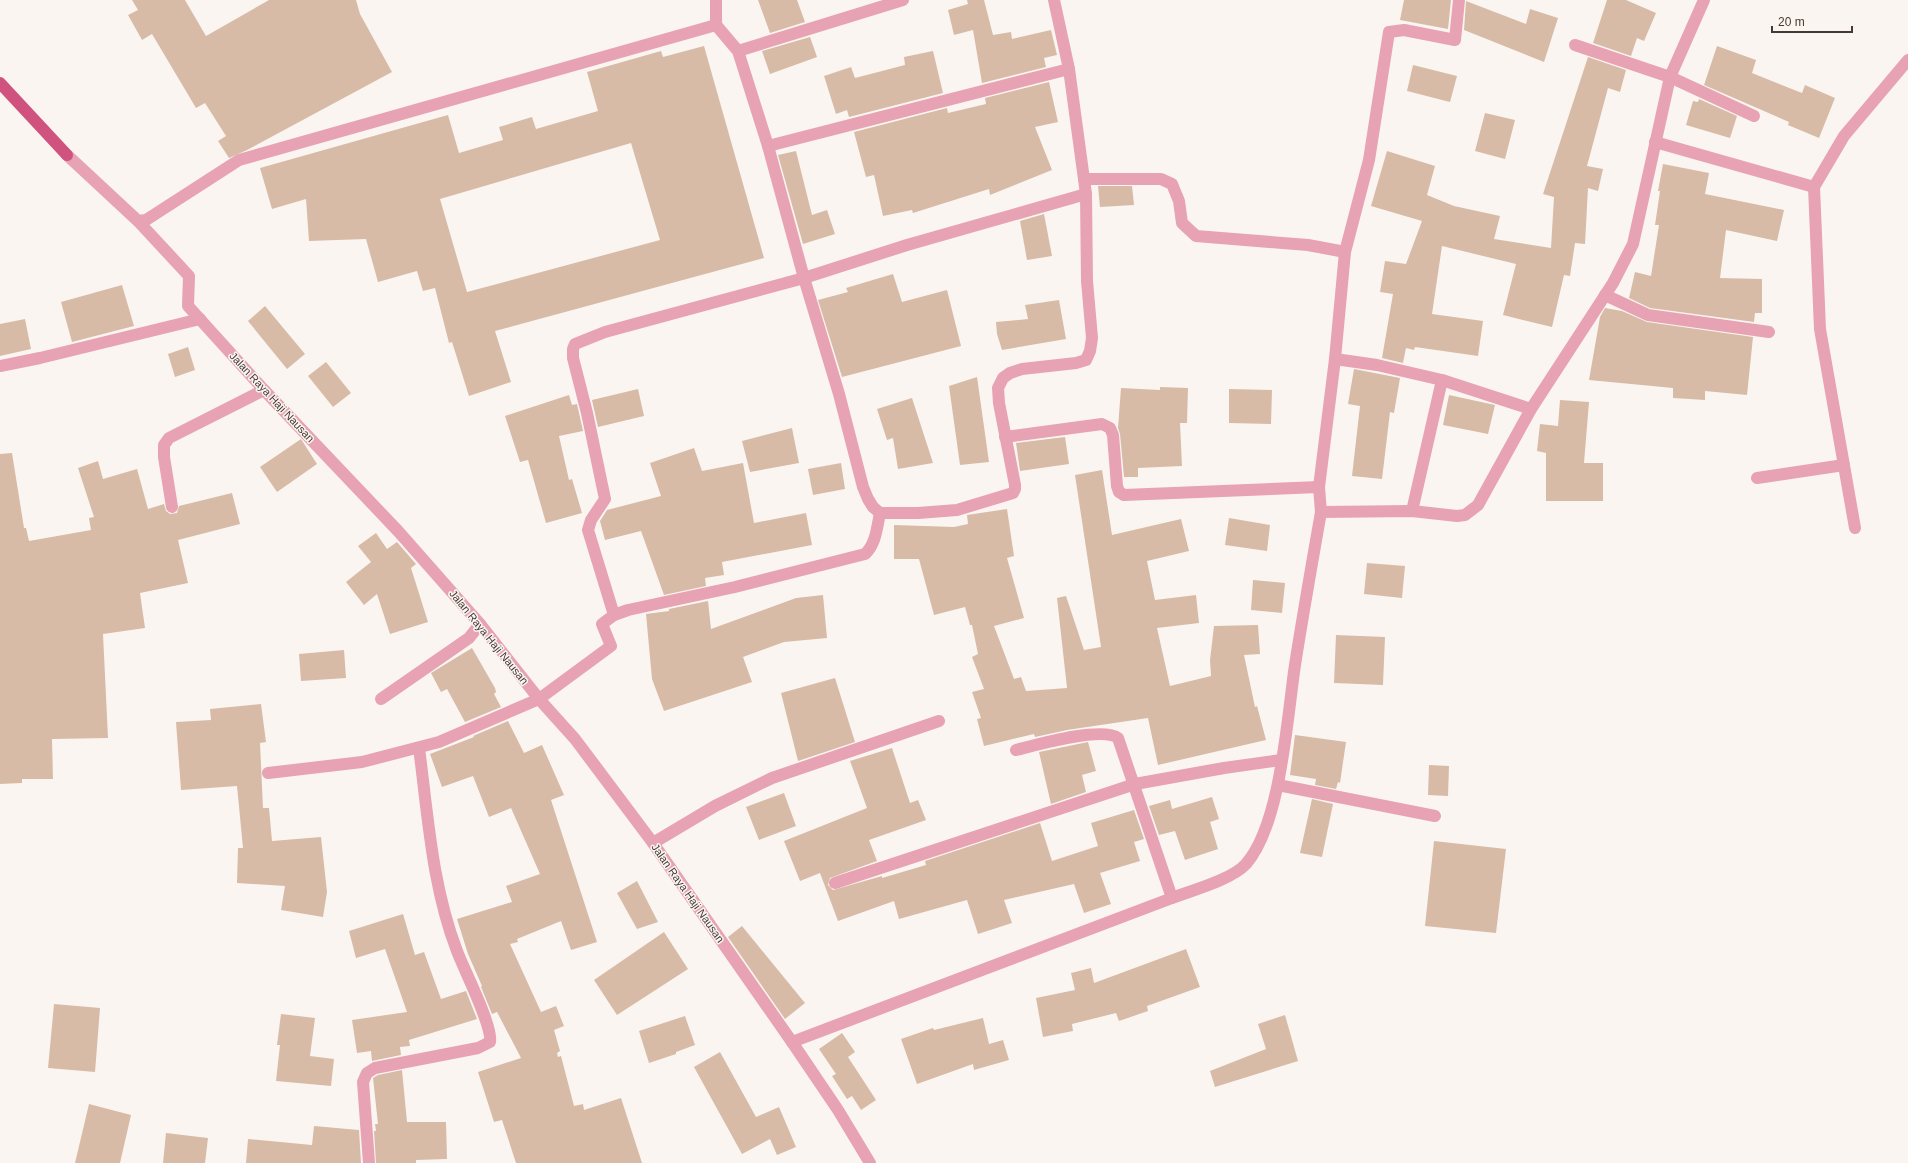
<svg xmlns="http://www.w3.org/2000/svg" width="1908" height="1163" viewBox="0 0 1908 1163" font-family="Arial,sans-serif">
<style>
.building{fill:#d7bba7;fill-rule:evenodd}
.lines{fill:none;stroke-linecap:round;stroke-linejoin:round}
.minor{stroke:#e7a2b4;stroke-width:12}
.major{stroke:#cf537e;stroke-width:12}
.labels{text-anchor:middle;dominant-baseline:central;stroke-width:3;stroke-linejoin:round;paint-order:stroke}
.street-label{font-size:11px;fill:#453932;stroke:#fbf5f1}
</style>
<rect width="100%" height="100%" fill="#fbf5f1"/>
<!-- building -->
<g class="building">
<path d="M132,0H185L206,36L269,0H356L360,14L392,72L247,150L229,158L218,141L226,136L205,103L196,108L152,34L142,40L128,15L138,10Z"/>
<path d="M758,0H797L805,22L770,33Z"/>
<path d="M967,0H984L993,35L1011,32L1012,39L1051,30L1057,55L1044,58L1046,67L982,83L973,30L954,35L948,10L968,4Z"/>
<path d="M1404,0H1451L1448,29L1400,20Z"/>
<path d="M1607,0H1626L1656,13L1644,41L1637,38L1631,56L1593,43Z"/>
<path d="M1466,1L1526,24L1530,9L1558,18L1544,62L1464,30Z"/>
<path d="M810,37L817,57L770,74L762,51Z"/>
<path d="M704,46L764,258L495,331L511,382L469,396L452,342L449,343L435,288L423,291L417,271L378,282L366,239L309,241L306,199L272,209L260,168L448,115L459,153L503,140L499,127L532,117L536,129L598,111L587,72L661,51L663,57ZM631,143L660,240L467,292L440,199Z"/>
<path d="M1717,46L1756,60L1752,73L1802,93L1805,85L1835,98L1819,138L1788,125L1789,122L1704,85Z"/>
<path d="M933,51L943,93L849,117L847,110L836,114L824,76L851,67L855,78L905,65L904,57Z"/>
<path d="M1588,57L1626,70L1620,92L1608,88L1587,166L1603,169L1598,191L1588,188L1585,244L1575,243L1570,276L1564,275L1552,327L1503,315L1516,264L1442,246L1432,314L1483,321L1478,356L1415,347L1414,350L1406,348L1403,363L1382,358L1393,294L1380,292L1385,261L1406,264L1422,221L1371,206L1387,151L1435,166L1427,195L1454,206L1500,216L1494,239L1551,248L1554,197L1543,194Z"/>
<path d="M1413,65L1457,76L1450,102L1407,91Z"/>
<path d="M1049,82L1058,122L1035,127L1052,170L990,195L989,189L913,213L912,210L883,216L874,175L866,177L854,132L947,108L948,113L986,104L985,98Z"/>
<path d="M1699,99L1737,116L1730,138L1686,125L1693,101L1698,102Z"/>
<path d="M1485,113L1515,120L1505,159L1475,151Z"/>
<path d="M796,151L812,215L827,210L835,234L803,244L778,155Z"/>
<path d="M1663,164L1709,173L1705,194L1784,210L1777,241L1726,230L1720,278L1762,279V313H1755L1754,322L1650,308L1629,298L1635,272L1651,276L1659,225H1655L1660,191H1658Z"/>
<path d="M1098,186H1132L1134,205L1100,207Z"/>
<path d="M1044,214L1052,256L1027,260L1020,221Z"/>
<path d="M893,274L902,302L947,290L961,346L842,377L818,300L848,292L846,288Z"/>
<path d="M122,285L134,326L72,342L61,302Z"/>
<path d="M1059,300L1066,339L1002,350L997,334L996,322L1028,319L1025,305Z"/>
<path d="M265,306L305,354L287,369L248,321Z"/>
<path d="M1605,308L1622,311L1647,322L1753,337L1747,395L1705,391V400L1673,398V388L1589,380L1600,317Z"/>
<path d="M25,319L31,349L0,356V324Z"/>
<path d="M188,347L195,370L175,377L168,354Z"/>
<path d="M326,362L351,393L333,407L308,376Z"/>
<path d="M1354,369L1400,378L1394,413L1390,412L1382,479L1352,476L1360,406L1348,404Z"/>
<path d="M977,377L989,462L960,465L949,386Z"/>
<path d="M1160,387L1188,388L1187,423H1180L1182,466L1138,468V477H1124L1120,434L1118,428L1121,388L1160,390Z"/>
<path d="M638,389L644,416L598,427L592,400Z"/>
<path d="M1229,389L1272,390L1271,424L1229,423Z"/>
<path d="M569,395L572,405L577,404L583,431L559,436L569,480L572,479L582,513L546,523L528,460L520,462L505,416Z"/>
<path d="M1449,395L1495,405L1488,434L1443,425Z"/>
<path d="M912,398L933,463L898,469L893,438L887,440L877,409Z"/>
<path d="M1560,400L1589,402L1584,463H1603V501H1546V453L1537,451L1540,424L1558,426Z"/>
<path d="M792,428L799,463L750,472L742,441Z"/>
<path d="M1065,437L1069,464L1020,471L1016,443Z"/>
<path d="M301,439L317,464L277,492L260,467Z"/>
<path d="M694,448L702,471L743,463L754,523L806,513L812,545L722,562L724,575L705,578L706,586L664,595L641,531L605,540L600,521L607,510L661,496L650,463Z"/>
<path d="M12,453L24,528H26L29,541L91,530L89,518L94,517L78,468L98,461L103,479L137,469L148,509L164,504L166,511L170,514L177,513L179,506L232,493L240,524L178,540L188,583L140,593L145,628L103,634L108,738L52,739L53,779H22V783L0,784V454Z"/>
<path d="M841,463L845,489L813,495L808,469Z"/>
<path d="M1102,470L1112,535L1181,519L1189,551L1147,561L1155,600L1196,595L1199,623L1157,628L1170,686L1211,676L1210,660L1214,626L1258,625L1260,654L1244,655L1255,707L1257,706L1266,740L1158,765L1148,718L1067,730L1035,737L1034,734L984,746L977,719L981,718L972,692L984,689L972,657L978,654L972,625H970L965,607L934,615L919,559H894V525L954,527L968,524L967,515L1007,509L1014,556L1007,558L1024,618L994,626L1014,679L1021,677L1026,691L1067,688L1057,598L1066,596L1084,650L1101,647L1075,475Z"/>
<path d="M1229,518L1270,525L1267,551L1225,545Z"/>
<path d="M376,533L387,549L397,542L416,564L411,568L428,622L390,634L377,594L364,605L346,582L371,562L358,546Z"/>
<path d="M1367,563L1405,566L1402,598L1364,594Z"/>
<path d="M1253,580L1285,583L1282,613L1251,610Z"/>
<path d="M823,595L827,638L784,642L743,657L752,682L664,711L652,679L646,614L669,611V609L708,601L711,629L796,598Z"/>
<path d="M1336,635L1385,637L1383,685L1334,683Z"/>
<path d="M472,648L495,688L496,692L494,694L501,707L465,722L447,689L441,692L431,673Z"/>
<path d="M344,650L346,678L301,681L299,654Z"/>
<path d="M835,678L855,742L798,761L781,693Z"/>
<path d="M261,704L266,742L260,743L263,808H269L272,841L321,837L327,892L323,917L281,910L285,886L237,883L238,848H243L237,786L181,790L176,722L211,720L210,709Z"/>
<path d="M508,721L524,753L542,745L564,795L551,800L597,942L571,950L561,921L517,939L518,942L510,944L541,1012L556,1006L564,1026L554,1030L560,1051L557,1053L558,1057L561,1056L574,1106L583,1104L584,1110L621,1098L642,1163H516L502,1120L494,1122L478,1072L521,1058L497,1012L492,1014L481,987L482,986L468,954L457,919L512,902L506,886L540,874L511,808L489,817L473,776L442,787L430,754L474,737L473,736Z"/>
<path d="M1295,735L1346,742L1340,783L1338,782L1336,789L1315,785L1316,779L1290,775Z"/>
<path d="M1088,742L1096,771L1082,775L1086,792L1051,804L1039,752Z"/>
<path d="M892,748L910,803L918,800L926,820L869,840L877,861L830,878L828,885L833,890L882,876V878L926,865L925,861L1040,823L1052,861L1098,846L1091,823L1134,810L1144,839L1134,842L1140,861L1100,873L1111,904L1084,913L1074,884L1004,900L1012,923L978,934L967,900L899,919L894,901L838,921L820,873L800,881L784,841L867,808L850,761Z"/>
<path d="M1429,765L1449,766L1448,796L1428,795Z"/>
<path d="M784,793L796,826L759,840L746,807Z"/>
<path d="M1212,797L1219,819L1210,822L1218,849L1185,860L1175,831L1159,835L1149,806L1170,800L1172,809Z"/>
<path d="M1312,799L1333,804L1322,857L1300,853Z"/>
<path d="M1434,841L1506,849L1496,933L1425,926Z"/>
<path d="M637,881L658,922L637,929L617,893Z"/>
<path d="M403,914L415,955L424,952L441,999L466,991L477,1019L409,1040L410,1046L400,1047L401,1055L372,1061L371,1051L357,1053L352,1020L407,1012L385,949L356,958L349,931Z"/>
<path d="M742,926L805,1003L785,1019L728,937Z"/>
<path d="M664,932L688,969L617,1015L594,980Z"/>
<path d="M1186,949L1200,987L1147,1006L1148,1011L1119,1021L1116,1013L1072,1024L1073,1031L1043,1037L1036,998L1075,990L1071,973L1091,968L1094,983Z"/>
<path d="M54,1004L100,1008L95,1072L48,1068Z"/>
<path d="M281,1014L315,1018L310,1056L334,1059L331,1086L276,1081L280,1045H277Z"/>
<path d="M1285,1015L1298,1061L1215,1087L1210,1071L1266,1049L1258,1024Z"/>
<path d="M685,1016L695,1045L676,1052V1054L649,1063L639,1031Z"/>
<path d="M983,1018L989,1044L1003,1040L1009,1060L974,1070L973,1064L917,1084L901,1039L933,1028L934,1030Z"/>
<path d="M842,1033L855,1052L848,1057L876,1100L861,1110L852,1096L847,1099L832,1076L836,1074L819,1049Z"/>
<path d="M720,1052L756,1117L779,1107L796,1147L777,1155L770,1139L742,1154L694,1067Z"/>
<path d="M402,1070L407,1122H446L447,1159L416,1160V1163H376L374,1131H376L375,1124H378L373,1078L378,1075Z"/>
<path d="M89,1104L131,1115L120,1163H75Z"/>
<path d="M314,1126L359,1130L361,1163H246L248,1139L312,1145Z"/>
<path d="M166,1133L208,1138L205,1163H163Z"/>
</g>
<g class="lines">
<!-- minor -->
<g class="minor">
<path d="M716,0V25L738,51L768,146L804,278L839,394L863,487L868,499L873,507L880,513H918L957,510L1013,493L1015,489V485L999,403L998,388L1003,378L1010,373L1022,369L1076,363L1086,360L1090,351L1092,338L1087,281L1086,194L1069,69L1054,0"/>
<path d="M1575,45L1670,77L1754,116"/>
<path d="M738,51L903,0"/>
<path d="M1655,142L1814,187L1844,136L1908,60"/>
<path d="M768,146L1069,69"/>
<path d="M67,155L138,221L189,276L188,306L264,390L398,531L480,624L539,699L575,739L653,843L792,1042L838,1110L870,1163"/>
<path d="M1084,179H1161L1172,184L1179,201L1182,223L1196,236L1308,245L1345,252L1335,359L1319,487L1321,512"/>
<path d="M1814,187L1820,329L1855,528"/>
<path d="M138,221L146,220L239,160L716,25"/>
<path d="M1345,252L1369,160L1389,32L1404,30L1455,40L1459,0"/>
<path d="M1605,295L1648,315L1769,332"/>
<path d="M1335,359L1377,365L1442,380L1412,511"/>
<path d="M0,366L40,358L200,319"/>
<path d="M1442,380L1531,409"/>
<path d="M1005,437L1102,424L1110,428L1113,435L1117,486L1119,492L1124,495L1319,487"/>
<path d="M1757,478L1844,465"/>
<path d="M172,507L164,457V445L169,438L264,390"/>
<path d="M614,615L588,530L591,520L605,499L587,413L573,358V349L575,344L605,332L804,278L907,245L1086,194"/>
<path d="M381,699L469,638L480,624"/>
<path d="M1016,750C1036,745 1102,726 1118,738L1172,898"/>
<path d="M268,773L362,762L439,742L539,699L611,646L602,624L614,615L628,610L735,587L865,554C876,544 877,527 880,513"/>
<path d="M1278,785L1435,816"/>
<path d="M653,843L715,806L772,778L939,721"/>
<path d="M835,883L1135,784L1224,768L1281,760"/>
<path d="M792,1042L1172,898C1193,890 1231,880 1246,864C1281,824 1287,718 1295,665C1303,614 1312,563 1321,512L1412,511L1457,516L1465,515L1478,505L1531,409L1613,283L1633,244L1670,77L1704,0"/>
<path d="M369,1163L363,1082L367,1073L375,1068L478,1048L490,1042C493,1026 464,970 457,951C432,886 428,816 419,748"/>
</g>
<!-- major -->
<path class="major" d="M0,83L67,155"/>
</g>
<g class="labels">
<!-- street labels -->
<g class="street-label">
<text transform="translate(272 397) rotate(47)">Jalan Raya Haji Nausan</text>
<text transform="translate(489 637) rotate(51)">Jalan Raya Haji Nausan</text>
<text transform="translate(688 893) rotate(55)">Jalan Raya Haji Nausan</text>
</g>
</g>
<!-- scale -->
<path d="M1772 26v6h80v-6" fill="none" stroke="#453932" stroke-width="2"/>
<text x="1778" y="26" font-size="12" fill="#453932" stroke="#fbf5f1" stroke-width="3" paint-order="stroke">20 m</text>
</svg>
